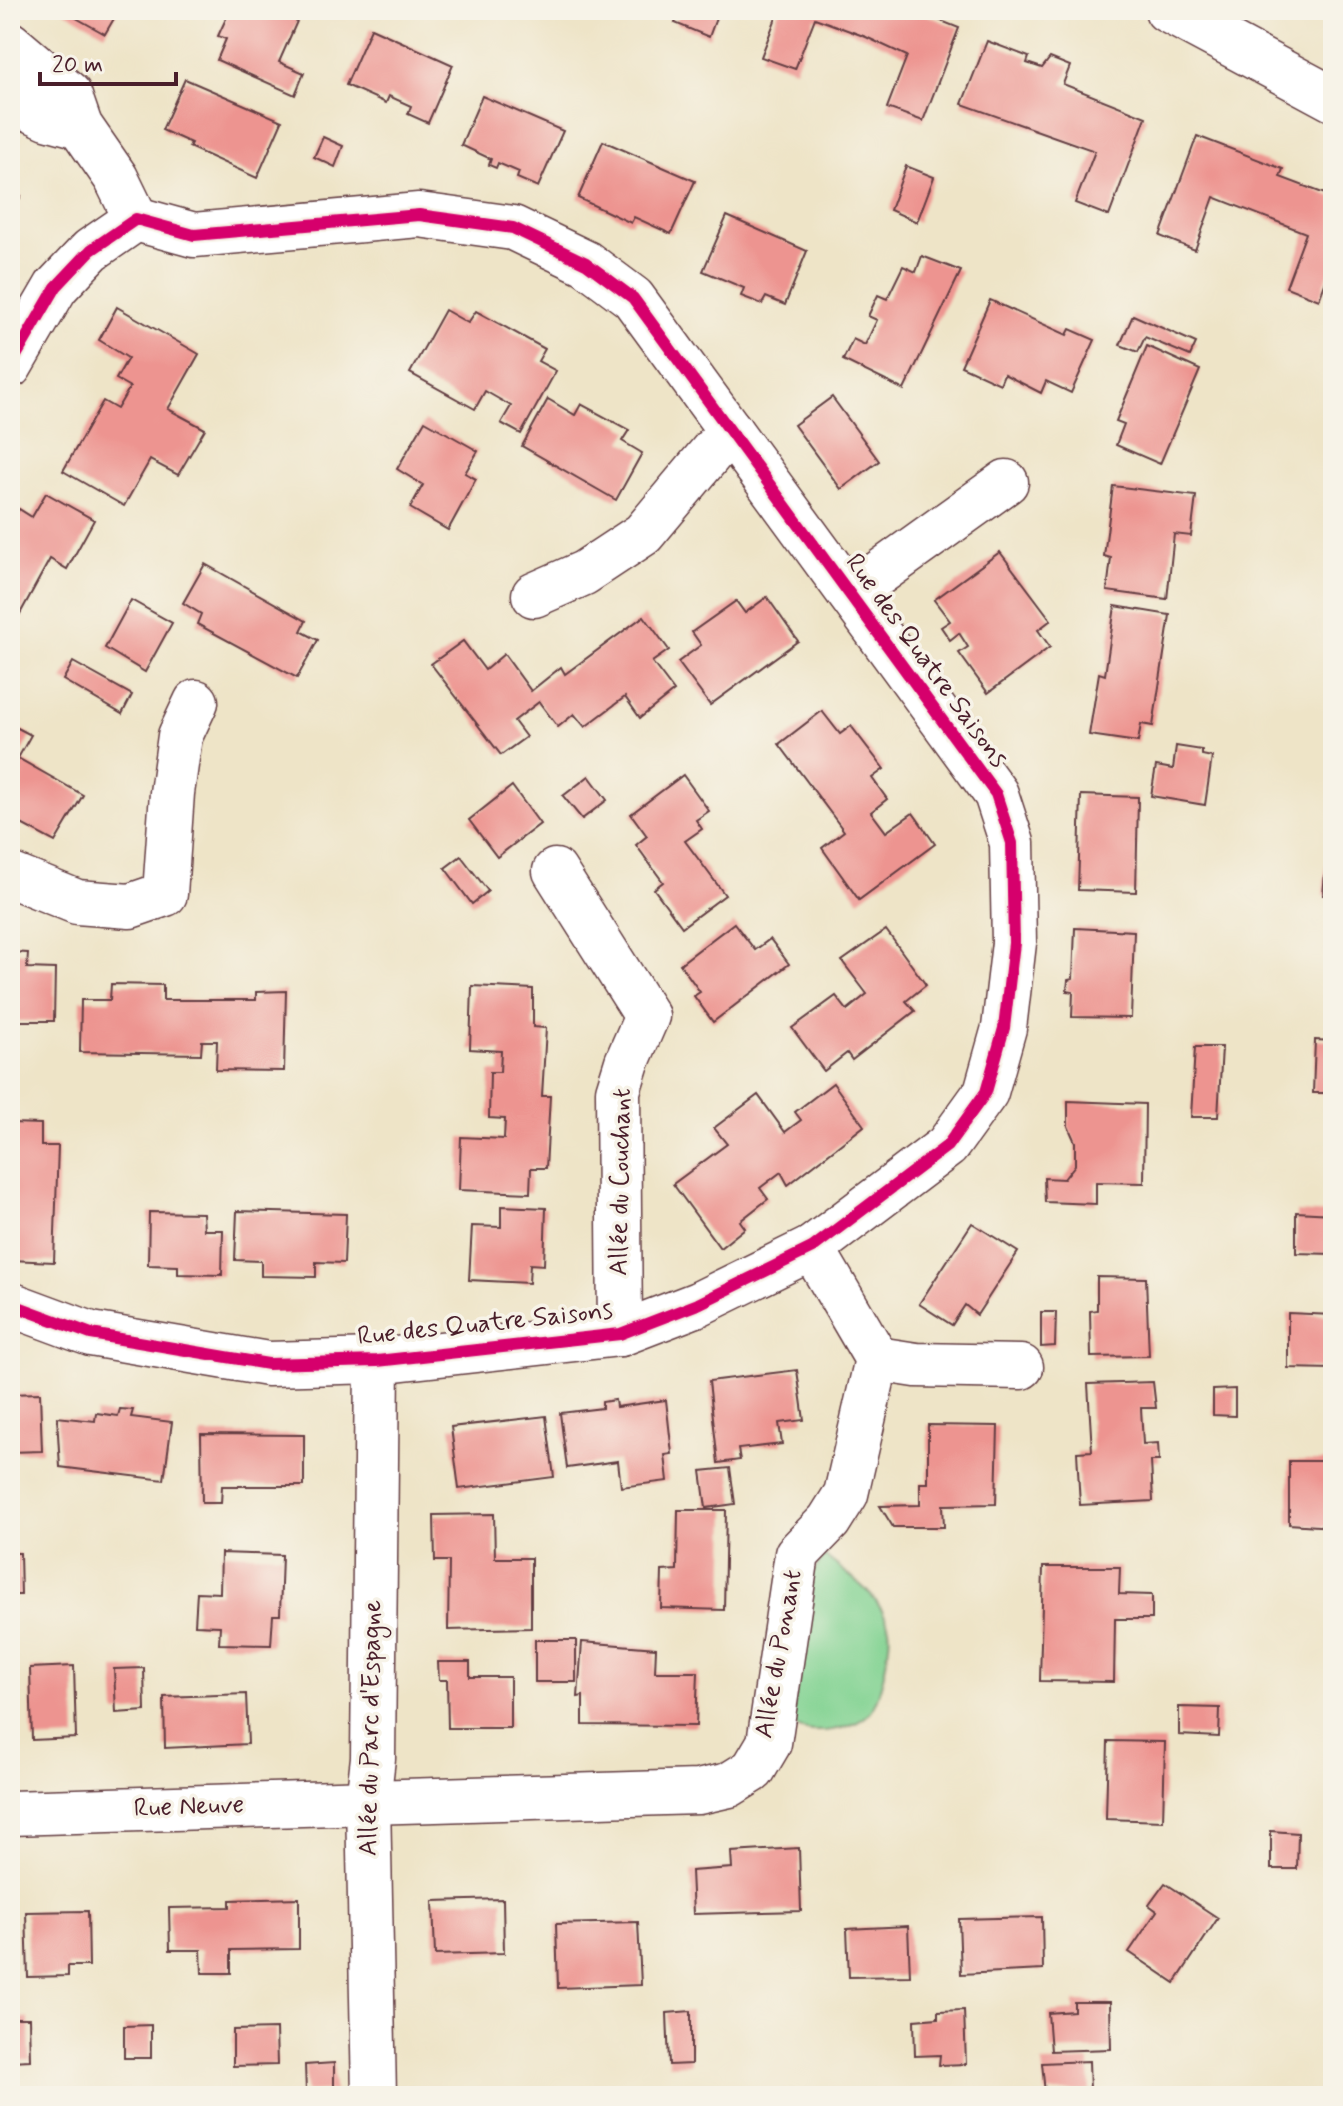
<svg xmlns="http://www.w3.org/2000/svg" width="1343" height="2106" viewBox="0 0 1343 2106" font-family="Mynerve,sans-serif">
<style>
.green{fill:#83d393;stroke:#66795f;stroke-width:2}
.building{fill:#ed9490}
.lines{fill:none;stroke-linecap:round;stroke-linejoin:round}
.street-casing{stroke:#633d42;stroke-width:47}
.street{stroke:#fff;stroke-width:44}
.cycleway-casing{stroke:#f7f3e8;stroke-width:17}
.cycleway{stroke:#d6006c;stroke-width:12}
.labels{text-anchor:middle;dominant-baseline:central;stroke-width:7;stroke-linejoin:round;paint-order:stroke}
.street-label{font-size:26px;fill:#4a1f2b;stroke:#f7f3e8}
</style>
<rect width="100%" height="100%" fill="#f7f3e8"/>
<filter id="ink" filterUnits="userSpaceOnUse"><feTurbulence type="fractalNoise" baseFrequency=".0125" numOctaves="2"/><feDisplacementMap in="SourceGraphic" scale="16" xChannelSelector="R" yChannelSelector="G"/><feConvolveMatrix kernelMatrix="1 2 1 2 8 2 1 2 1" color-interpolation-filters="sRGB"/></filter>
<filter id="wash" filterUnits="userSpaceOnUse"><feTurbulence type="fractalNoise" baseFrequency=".006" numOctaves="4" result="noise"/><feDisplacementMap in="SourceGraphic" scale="32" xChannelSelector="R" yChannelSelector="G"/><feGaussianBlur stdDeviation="1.8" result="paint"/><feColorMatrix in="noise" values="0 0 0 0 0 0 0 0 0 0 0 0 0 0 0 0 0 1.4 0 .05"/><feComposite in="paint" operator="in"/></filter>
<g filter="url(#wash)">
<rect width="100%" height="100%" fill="#eee4c7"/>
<!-- green -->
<path class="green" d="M825,1556C849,1576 882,1596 889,1628C892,1643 880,1699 871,1711C858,1730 808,1738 792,1724L810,1576Z"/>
<g id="blocks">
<!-- building -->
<g class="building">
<path d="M62,10H119L105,34Z"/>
<path d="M230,10H302L279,62L304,73L295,95L217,60L226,39L218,36Z"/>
<path d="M680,10H719L709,37L675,23Z"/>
<path d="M779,10H914L959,28L923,121L887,108L907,56L866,37L815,18L795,69L761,57Z"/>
<path d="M371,28L453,65L428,123L408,114L411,106L389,96L386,103L346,85Z"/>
<path d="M987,41L1029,57L1027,63L1042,68L1050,58L1070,66L1063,84L1146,117L1109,216L1075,203L1095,151L962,104Z"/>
<path d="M185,79L282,121L257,178L189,147L191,143L162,130Z"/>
<path d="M482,96L563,131L538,187L517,178L519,172L498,163L496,168L489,165L491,159L461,145Z"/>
<path d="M1197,136L1283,169L1280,177L1333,197V262L1319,300L1286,287L1306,233L1214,197L1195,250L1160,236Z"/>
<path d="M323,137L343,146L335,167L314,157Z"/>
<path d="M603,141L695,181L671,234L634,217L631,223L578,198Z"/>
<path d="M906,166L934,177L917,222L890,210Z"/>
<path d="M10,190L21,196L10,217Z"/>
<path d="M727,216L807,251L785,305L766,297L762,304L741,296L744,288L703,271Z"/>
<path d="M922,256L961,271L904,390L843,360L853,339L865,345L877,320L868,316L878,295L887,299L903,266L916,272Z"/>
<path d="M990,300L1067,335L1070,329L1095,340L1071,393L1046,381L1041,393L1004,374L1000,384L961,366Z"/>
<path d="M117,307L199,354L168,409L205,429L178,475L150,460L124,506L63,471L103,401L117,409L130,387L116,379L128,358L99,340Z"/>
<path d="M445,310L468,323L476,311L545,349L538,361L556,371L521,434L501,423L511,406L485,391L475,409L410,373Z"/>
<path d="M1133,315L1196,343L1190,356L1145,337L1138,352L1120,345Z"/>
<path d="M1147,346L1200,370L1160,464L1116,445L1124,424L1116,421Z"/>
<path d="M832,397L879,461L841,489L794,425Z"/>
<path d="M548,399L575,415L581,404L629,430L622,441L642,453L616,500L522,446Z"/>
<path d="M425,421L478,451L465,473L476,479L448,530L410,508L423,485L397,469Z"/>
<path d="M1113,486L1196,496L1191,536L1174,534L1167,599L1107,591L1111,558L1104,556Z"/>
<path d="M46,493L94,520L67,569L50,559L10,632V524L19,509L32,517Z"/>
<path d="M1000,552L1051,620L1038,630L1050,647L988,693L959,653L968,647L959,633L950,640L941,627L950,621L934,600Z"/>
<path d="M205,564L306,621L301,631L318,640L297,678L197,624L201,614L183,603Z"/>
<path d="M767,597L798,641L710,705L678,662L701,645L692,632L736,601L745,613Z"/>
<path d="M131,600L172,623L145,672L105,648Z"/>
<path d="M1115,606L1170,615L1153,726L1141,724L1138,742L1089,735L1099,673L1105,675Z"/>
<path d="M644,616L669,650L652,662L674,691L640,718L625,697L585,727L574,714L558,727L539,702L514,721L526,737L501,755L431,664L463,641L485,670L504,654L531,691L561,667L565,674Z"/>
<path d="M1328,627H1333V657H1327Z"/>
<path d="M73,662L132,695L122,714L63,680Z"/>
<path d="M822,711L840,734L851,726L884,769L872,778L887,799L871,812L886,832L913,813L935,844L859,900L822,848L844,831L779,744Z"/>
<path d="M10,724L31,735L18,758L83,795L55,842L10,818L15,806L10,804Z"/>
<path d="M1176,746L1202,750V755L1212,757L1205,805L1151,796L1156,766L1173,769Z"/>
<path d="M683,775L709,811L696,820L702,829L685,841L725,895L682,927L654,889L663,882L636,845L647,836L631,814Z"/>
<path d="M589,776L607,800L582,819L563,796Z"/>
<path d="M512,786L540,824L497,857L469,820Z"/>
<path d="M1081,795L1138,797L1136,892L1078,890Z"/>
<path d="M461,856L488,891L472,904L445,868Z"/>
<path d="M1326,863L1333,864V895H1323Z"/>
<path d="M734,923L755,950L770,939L789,964L713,1022L694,996L700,992L680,964Z"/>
<path d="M1075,928L1134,931L1131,1018L1072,1017L1073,992L1067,991L1068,980L1073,979Z"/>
<path d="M886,930L926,985L906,1001L915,1011L852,1060L847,1053L824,1071L792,1028L836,996L847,1010L867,994L842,961Z"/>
<path d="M10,952L28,953L27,968L55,969L54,1021H10Z"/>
<path d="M111,984L163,985V1000H256V992L286,991L284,1071L216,1070L217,1041H202L201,1054L80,1052L81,1000H110Z"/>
<path d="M472,986L533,989V1027L546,1028L542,1096H550L546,1168H531L530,1193L459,1190L461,1137L504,1139L505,1119L489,1118L490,1072H500L501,1051L470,1049Z"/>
<path d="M1315,1040L1333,1041V1093H1313Z"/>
<path d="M1195,1047H1222L1218,1117H1191Z"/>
<path d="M833,1083L864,1126L788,1185L781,1172L760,1188L768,1199L740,1221L745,1228L720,1248L673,1184L727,1144L714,1128L758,1095L785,1132L801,1120L795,1112Z"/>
<path d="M1068,1101L1145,1104L1144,1183L1096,1182V1204L1045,1202L1044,1178L1064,1179L1075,1165V1142L1068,1126Z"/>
<path d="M10,1123L41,1124V1146H58L54,1262L11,1260Z"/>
<path d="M501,1206L546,1208L544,1265L530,1264L529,1283L469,1280L472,1226L501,1227Z"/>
<path d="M237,1211L346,1214L344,1263L316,1262V1277L261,1276V1261L235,1260Z"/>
<path d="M149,1212L203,1213L204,1230H223L222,1275L178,1274V1266L148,1265Z"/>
<path d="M1296,1212L1333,1214V1254L1296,1253Z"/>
<path d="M972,1223L1018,1252L977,1315L965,1305L952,1325L919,1304Z"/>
<path d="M1097,1277L1146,1278L1149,1356L1091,1357L1090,1311L1097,1310Z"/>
<path d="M1041,1312H1056L1055,1346L1041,1347Z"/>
<path d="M1288,1313L1333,1315V1369L1288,1368Z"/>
<path d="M797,1370L804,1420L779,1423L782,1444L738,1449L740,1460L718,1463L709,1381Z"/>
<path d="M1153,1382L1156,1408H1141L1143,1444L1158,1443L1159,1461H1151L1153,1501L1080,1505L1077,1452L1092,1451L1088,1384Z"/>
<path d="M1235,1389V1416L1213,1415V1390Z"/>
<path d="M40,1393L42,1451L10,1452V1394Z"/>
<path d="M615,1400L616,1407L666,1400L672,1454L665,1455L668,1481L621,1487L618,1461L567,1468L560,1413L602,1408V1402Z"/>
<path d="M120,1409L133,1410L131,1417L172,1422L164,1480L60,1467L57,1417L95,1421L96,1413L118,1416Z"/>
<path d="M546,1416L554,1477L459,1489L451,1427Z"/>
<path d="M928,1425L998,1426L996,1504L943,1505L944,1527H893L880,1506L920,1505V1483H928Z"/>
<path d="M201,1434L304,1435V1486H222L221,1503H202Z"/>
<path d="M1289,1461H1333V1527L1289,1524Z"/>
<path d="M730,1468L735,1504L706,1508L701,1471Z"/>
<path d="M678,1510H726L724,1610L661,1608L662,1571L677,1570Z"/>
<path d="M494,1514L495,1558H531V1628L448,1630L449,1561H435L434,1515Z"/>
<path d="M10,1553H20L21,1595H10Z"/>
<path d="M221,1553L282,1555L280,1615H273L271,1645L219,1644L220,1626L195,1625L197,1592L220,1593Z"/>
<path d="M1043,1567H1120L1119,1594L1152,1595V1619H1115L1114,1682L1040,1681Z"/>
<rect x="535" y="1640" width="41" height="42"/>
<path d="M582,1642L656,1648L655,1672H698L696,1726L583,1725V1696L578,1697Z"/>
<path d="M438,1662H470V1677H510V1728H448L447,1680H439Z"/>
<path d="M74,1666L76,1738L32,1740L30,1668Z"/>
<path d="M144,1668L145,1711L116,1713L114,1669Z"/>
<path d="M246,1694L248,1744L165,1748L164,1697Z"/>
<path d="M1179,1707L1220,1708L1219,1737L1179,1735Z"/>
<path d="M1108,1741L1165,1742L1163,1821L1106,1819Z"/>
<path d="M1271,1831L1298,1833L1297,1869H1271Z"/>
<path d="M799,1848L801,1911L693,1914L691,1871L732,1868L731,1852Z"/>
<path d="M1165,1883L1218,1918L1175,1983L1129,1952L1157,1911L1149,1905Z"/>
<path d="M299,1898V1949L231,1950V1973H202L201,1950H170L169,1908L230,1907V1900Z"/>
<path d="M503,1899L504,1953L435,1955L433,1901Z"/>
<path d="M88,1911L89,1966H68V1976L28,1977L26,1912Z"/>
<path d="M1042,1917L1043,1970L961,1974L959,1919Z"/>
<path d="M638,1922L641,1985L558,1988L556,1924Z"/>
<path d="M908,1926L910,1976L849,1977L847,1929Z"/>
<path d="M1074,2002H1110L1111,2049L1051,2051L1048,2013L1074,2011Z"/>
<path d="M964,2010L966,2064L939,2065L940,2055L915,2056L914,2020L938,2018V2011Z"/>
<path d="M691,2011V2064L669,2065L667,2013Z"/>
<path d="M10,2018H29L30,2060L10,2061Z"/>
<path d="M151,2025V2058H124V2026Z"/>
<path d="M276,2029L277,2065L233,2066V2030Z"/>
<path d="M1089,2061L1090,2091L1045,2093L1042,2063Z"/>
<path d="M334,2063V2091L306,2092L305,2065Z"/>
</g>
</g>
</g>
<g filter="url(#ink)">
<use href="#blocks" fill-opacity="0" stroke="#633d42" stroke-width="2"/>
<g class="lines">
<!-- street casing -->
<g class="street-casing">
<g id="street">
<path d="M1167,10L1333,99"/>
<path d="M10,44L69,94L80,126L116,178L136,219"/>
<path d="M10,100L47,117L80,126"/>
<path d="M10,366L56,287L91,250L136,219L194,235L419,215L513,228L586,263L633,298L996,794L1012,843L1014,943L1004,1028L986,1092L947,1146L812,1248L698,1304L620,1334L377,1361L268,1364L91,1334L10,1304"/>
<path d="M850,594L1006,482"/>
<path d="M534,595L584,573L643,534L730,430"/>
<path d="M555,871L647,1016L627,1062L618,1091L620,1334"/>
<path d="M10,875L77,902L130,906L165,894L172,793L180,736L196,702"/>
<path d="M877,1359L916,1365L1021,1367"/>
<path d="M10,1813L698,1792L729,1785L753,1770L769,1743L797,1554L829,1521L846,1494L877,1359L812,1248"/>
<path d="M374,2096L368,1801L373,1758L377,1361"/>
</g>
</g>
<!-- street -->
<use href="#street" class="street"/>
<!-- cycleway casing -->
<g class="cycleway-casing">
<path id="cycleway" d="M10,366L56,287L91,250L136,219L194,235L419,215L513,228L586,263L633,298L996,794L1012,843L1014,943L1004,1028L986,1092L947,1146L812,1248L698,1304L620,1334L377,1361L268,1364L91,1334L10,1304"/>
</g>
<!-- cycleway -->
<use href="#cycleway" class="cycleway"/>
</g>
</g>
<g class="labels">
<!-- street labels -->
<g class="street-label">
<text transform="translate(926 661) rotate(54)">Rue des Quatre Saisons</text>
<text transform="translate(621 1182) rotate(-89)">Allée du Couchant</text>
<text transform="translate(485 1324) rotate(-6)">Rue des Quatre Saisons</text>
<text transform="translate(779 1654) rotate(-80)">Allée du Ponant</text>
<text transform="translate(371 1728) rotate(-89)">Allée du Parc d'Espagne</text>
<text transform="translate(189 1807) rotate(-2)">Rue Neuve</text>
</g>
</g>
<!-- margin -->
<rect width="1343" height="2106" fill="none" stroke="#f7f3e8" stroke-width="40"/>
<!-- scale -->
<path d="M40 72v12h136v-12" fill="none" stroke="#4a1f2b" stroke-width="4"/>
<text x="52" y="72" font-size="24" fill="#4a1f2b" stroke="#f7f3e8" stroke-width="6" paint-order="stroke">20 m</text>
</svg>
